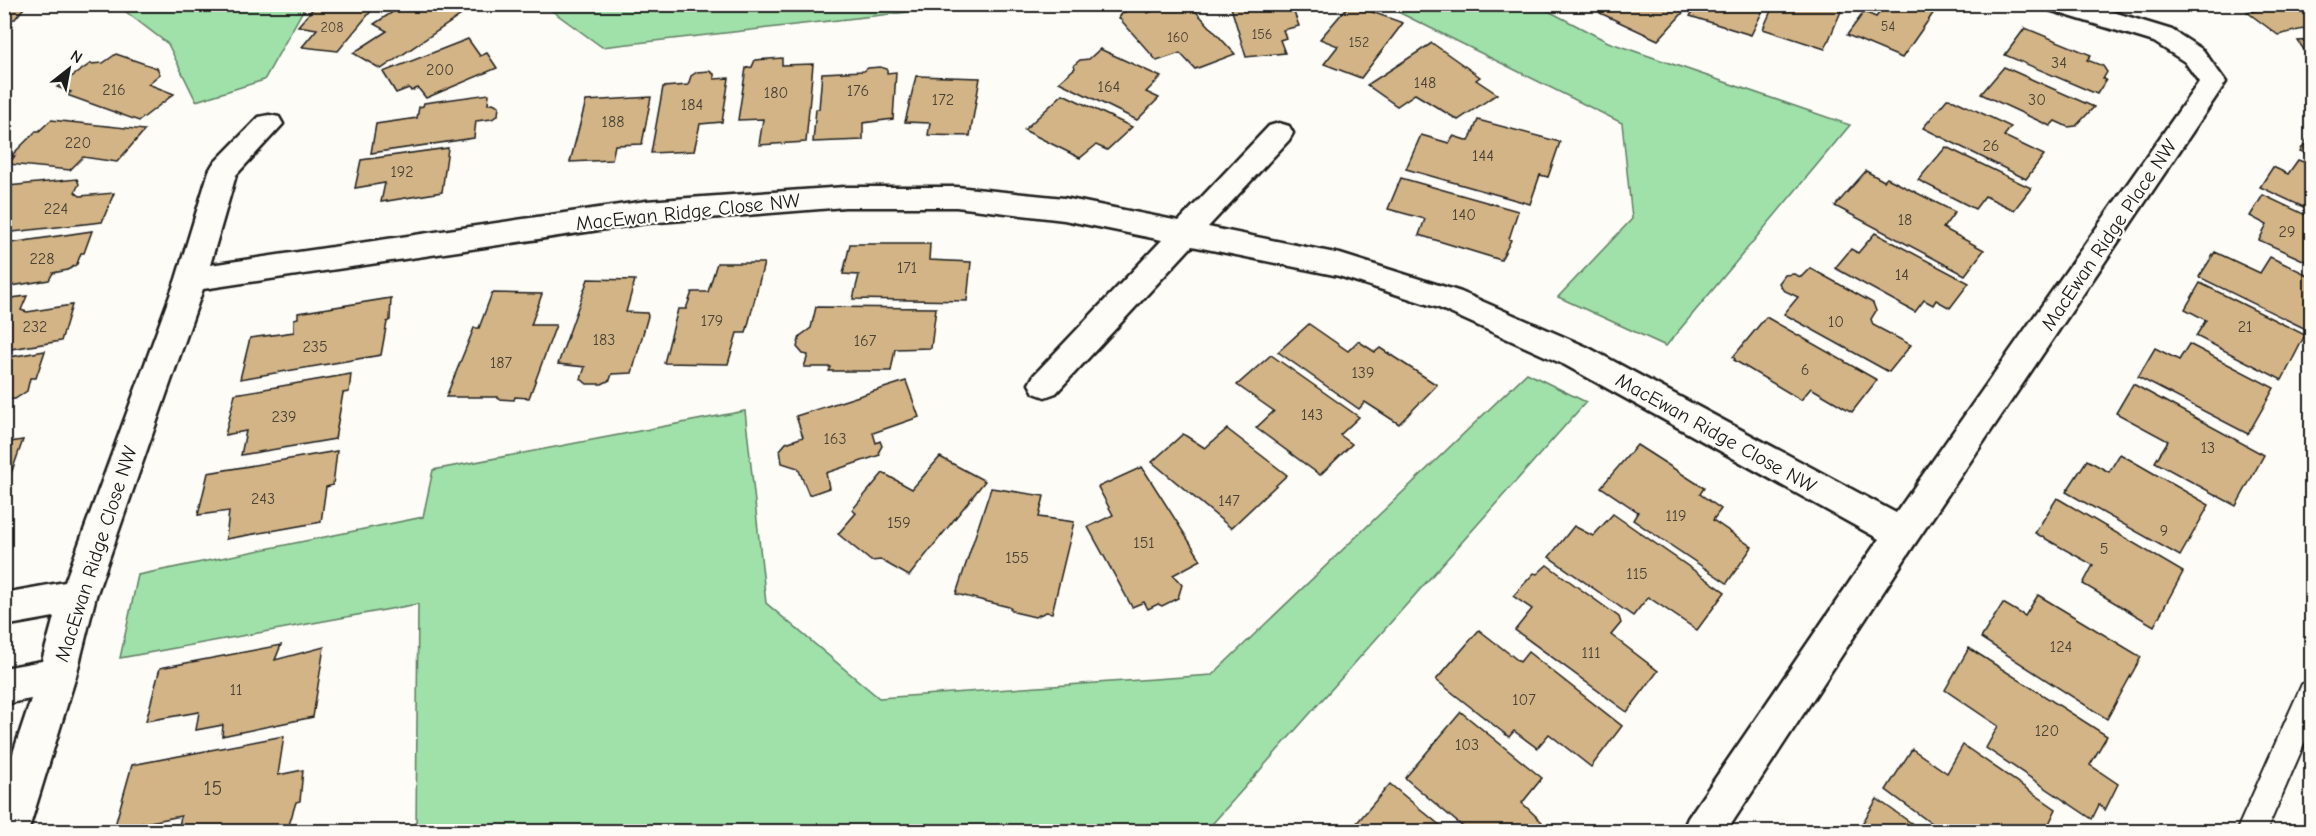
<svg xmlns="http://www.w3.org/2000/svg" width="2316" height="836" viewBox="0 0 2316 836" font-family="'Comic Neue',sans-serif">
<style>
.green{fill:#a0e0a9;stroke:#5e7e62;stroke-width:1.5}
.building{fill:#d2b486;stroke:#1c1c1c;stroke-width:1.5}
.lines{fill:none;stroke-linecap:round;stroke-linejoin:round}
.service-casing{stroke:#1c1c1c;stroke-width:4}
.minor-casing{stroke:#1c1c1c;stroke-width:5}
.service{fill:#fdfcf7;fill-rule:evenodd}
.minor{fill:#fdfcf7;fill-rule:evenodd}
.labels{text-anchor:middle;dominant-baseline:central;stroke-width:4.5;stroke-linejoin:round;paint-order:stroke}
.far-number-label{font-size:14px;fill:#4a4236}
.number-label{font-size:16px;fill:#4a4236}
.street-label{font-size:20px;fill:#1c1c1c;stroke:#fdfcf7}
.near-number-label{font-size:20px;fill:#4a4236}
</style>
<rect width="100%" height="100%" fill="#fdfcf7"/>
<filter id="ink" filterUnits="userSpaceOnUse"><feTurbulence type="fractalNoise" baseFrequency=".0167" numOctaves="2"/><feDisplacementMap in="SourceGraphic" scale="12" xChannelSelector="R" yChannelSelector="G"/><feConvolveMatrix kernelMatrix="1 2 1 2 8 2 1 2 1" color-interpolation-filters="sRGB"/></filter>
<g filter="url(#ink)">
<!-- green -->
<g class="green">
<path d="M117,5H306L264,80L196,101L168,44Z"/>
<path d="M544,5H970L602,47Z"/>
<path d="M1384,5H1537L1608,42L1850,125L1666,346L1558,297L1632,219L1622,123Z"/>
<path d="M1527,373L1586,402L1206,831H416L418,604L120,658L138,575L423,517L433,470L745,411L766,603L879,698L1212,675Z"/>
</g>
<!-- building -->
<g class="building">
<path d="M4,4H27L15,19L4,20Z"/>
<path d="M317,4H377L338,51L302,47L317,29L298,26Z"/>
<path d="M405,4H445L443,6L461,15L381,69L353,53L387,31L374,24Z"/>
<path d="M1172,4H1189L1235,54L1195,69L1180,53L1157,61L1119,18L1122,13L1137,7L1142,8L1148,13Z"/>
<path d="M1230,4H1291L1299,26L1283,30L1286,38L1280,40L1285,53L1246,57Z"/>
<path d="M1350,4L1403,23L1361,78L1324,64L1338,46L1320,39Z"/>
<path d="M1608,4H1691L1658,40L1600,13Z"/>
<path d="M1697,4H1766L1751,35L1690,16Z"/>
<path d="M1774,4H1831L1842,9L1825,49L1763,29Z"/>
<path d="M1886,4H1914L1934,12L1902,58L1847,35L1864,12L1876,17Z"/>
<path d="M2251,4H2312V27L2278,35L2247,12L2258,10Z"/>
<path d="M2025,28L2091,55L2087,60L2103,66L2107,72L2103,79L2106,80L2097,94L2005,55Z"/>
<path d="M468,39L480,56L487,53L497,68L426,98L418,88L411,91L409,88L396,93L383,72Z"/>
<path d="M2312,40V62L2298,41Z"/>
<path d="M1432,43L1480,77L1476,80L1497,94L1458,120L1415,94L1397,106L1367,85Z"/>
<path d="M1100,49L1161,77L1146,92L1159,98L1137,120L1059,82L1075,68L1074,65L1080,60L1089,59Z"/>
<path d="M116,54L157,68L160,74L148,84L174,94L139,121L67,95L71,92L57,87L90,64L103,63Z"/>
<path d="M782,58V65L813,64L806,142L759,145L763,119L738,120L746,68L752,67L755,60Z"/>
<path d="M880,67L887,69V73L896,72L893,119L863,123V140L813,142L816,109H819L822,73L864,71L868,68Z"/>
<path d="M2004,67L2094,107L2076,126L2068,127L2055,121L2050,126L1981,94Z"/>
<path d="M709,71L714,74V79L729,78L722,122L700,124L694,151L651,153L663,87L688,85L691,76L697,72Z"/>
<path d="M916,76L980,78L970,136L928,135L930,123L905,122Z"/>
<path d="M489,94L488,104L493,103L499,106L498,115L492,119L476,121L474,138L371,153L376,124L417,118L419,107L423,106L424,103Z"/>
<path d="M1063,94L1132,127L1107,150L1096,145L1080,158L1024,130Z"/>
<path d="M651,97L642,144L615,145L612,160L570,162L586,101Z"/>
<path d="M1947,99L1954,100L2011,127L2004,136L2044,155L2026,179L1923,128Z"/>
<path d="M51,120L145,130L117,162L83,157L70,170L8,164L15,156H11L36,131H39Z"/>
<path d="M1478,120L1560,142L1548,177L1540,175L1530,204L1406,169L1421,135L1449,143L1453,136L1469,141Z"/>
<path d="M2312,131V156L2300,151Z"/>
<path d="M1946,147L2031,188L2014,210L1985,196L1975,209L1918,180Z"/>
<path d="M448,148L442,192L381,202L385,183L355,188L361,160Z"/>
<path d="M2298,160L2312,165V211L2260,187L2273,167L2288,174Z"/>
<path d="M1866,171L1884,181L1887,178L1955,212L1943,228L1984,250L1965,275L1835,206Z"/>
<path d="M1401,178L1518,211L1509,239L1511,240L1501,260L1419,235L1425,219L1388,209Z"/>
<path d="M77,179L79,184L75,192L80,196L114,193L102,222L4,233V191L8,186Z"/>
<path d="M2263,195L2312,218V264L2259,240L2267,225L2250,216Z"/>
<path d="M92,231L84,253H81L77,264L68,270L53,273L49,280L4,287V244Z"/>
<path d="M1875,233L1969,283L1950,308L1936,300L1933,305L1924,300L1915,312L1835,268L1851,249L1858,253Z"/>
<path d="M850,244H930L929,260L971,262L967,301L853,299L859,275L843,274Z"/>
<path d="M2215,252L2260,273L2270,257L2312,277V332L2199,277Z"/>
<path d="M717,263H764L746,333H737L728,364L664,363L678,309H686L692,292H708Z"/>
<path d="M1810,268L1873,303L1876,311L1871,319L1873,325L1911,345L1889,372L1784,314L1798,297L1783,290L1779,283L1785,275L1794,274L1801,277Z"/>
<path d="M588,279L635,280L626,312L647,313L648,316L632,373L612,374L610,380L602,384H587L581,379L585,367L558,364Z"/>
<path d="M2200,283L2305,335L2282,380L2196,336L2206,320L2185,309Z"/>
<path d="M492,293L542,294L531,325H556L529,398L515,397L514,400L498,399V397H446L474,328H479Z"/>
<path d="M27,296L21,310L27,312L72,305L61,341L4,350V299Z"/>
<path d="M391,298L390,320L387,322L381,355L240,379L250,338L294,332V319L298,318V313Z"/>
<path d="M816,307L936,308L931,348L895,349L891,371H829L831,367H804L808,355L803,354L797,347L800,336L811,328Z"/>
<path d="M1766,317L1877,380L1852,412L1811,388L1801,400L1734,360L1735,359L1733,357Z"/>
<path d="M1309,324L1348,351L1358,341L1375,352L1380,348L1437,385L1399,424L1365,402L1359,409L1278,352Z"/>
<path d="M2189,344L2274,388L2248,434L2138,377L2155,348L2179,360Z"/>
<path d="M45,351L36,378H30L27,391L15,399L4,400V358Z"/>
<path d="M1271,355L1359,417L1340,435L1352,444L1320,475L1256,428L1274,411L1237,385Z"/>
<path d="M351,374L349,392L343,393L335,439L241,455L246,431L225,435L235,394Z"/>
<path d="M906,381L919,417L873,433L876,443L880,441L882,446L879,451L880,455L826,473L829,488L809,495L798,468L782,463L780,450L786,443L803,437L796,416Z"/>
<path d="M2133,384L2264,455L2236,506L2155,462L2168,441L2116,413Z"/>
<path d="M1227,429L1287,475L1231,528L1152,462L1183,434L1205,448Z"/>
<path d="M23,440L8,482H4V443Z"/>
<path d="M1637,445L1704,488L1700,494L1721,509L1713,520L1752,547L1727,583L1633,520L1638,512L1601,487Z"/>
<path d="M337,451L333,485L326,487L321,522L226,539L229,511L198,515L208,473Z"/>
<path d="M2120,454L2209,505L2180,556L2066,492L2087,460L2109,472Z"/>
<path d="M940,457L985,481L909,576L881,560L871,561L838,534L856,513L852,510L883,473L912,489Z"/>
<path d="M1142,467L1201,560L1173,575L1182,585L1178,598L1162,606L1158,604L1148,609L1144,602L1132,607L1088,527L1113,515L1098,487Z"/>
<path d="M991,488L1044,496L1039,517L1074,522L1052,613L1046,612L1035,617L1014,612L1009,607L956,594Z"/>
<path d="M2057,498L2183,572L2154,626L2083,584L2093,565L2035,533Z"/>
<path d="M1613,514L1725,592L1697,630L1648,597L1633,616L1549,557L1574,526L1593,536Z"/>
<path d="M1547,565L1619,617L1621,623L1611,635L1658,671L1627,712L1515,630L1532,609L1513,596L1534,573L1537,574Z"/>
<path d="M2038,595L2141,657L2107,719L1981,638L2003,603L2025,616Z"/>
<path d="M1479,630L1520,662L1528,652L1622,726L1591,767L1549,734L1537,748L1514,731L1509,737L1436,680Z"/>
<path d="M281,645L275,660L324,647L313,717L222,736L223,725L196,730L199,712L146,721L160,668Z"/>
<path d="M1969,648L2107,736L2090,765L2118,784L2105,810L2099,805L2092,819L1986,748L1998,726L1945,690Z"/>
<path d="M1461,712L1542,778L1522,803L1542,822L1535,832H1469L1405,778Z"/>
<path d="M284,736L278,775L303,770L300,801L296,802L289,825L255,832H178L181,816L114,829L132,765Z"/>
<path d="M1963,745L2056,809L2045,832H1943L1886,790L1912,749L1947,773Z"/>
<path d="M1390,784L1448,832H1349Z"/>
<path d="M1877,799L1924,832H1857Z"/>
</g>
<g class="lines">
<!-- service casing -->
<g class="service-casing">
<path id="service" d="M2312,680V726L2266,832H2236L2302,684Z"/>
</g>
<!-- minor casing -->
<g class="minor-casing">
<path id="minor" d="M2046,4H2087L2172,30L2203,50L2226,82L1914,545L1726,832H1682L1688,818L1879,539L1565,365L1439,308L1339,276L1192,246L1056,393L1045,397L1034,393L1029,384L1034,375L1162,240L1064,220L956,207H845L646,223L203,289L96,596L76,676L28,832H4V780L31,699L4,704V668L42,661L54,617L4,626V593L65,582L176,279L209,171L213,164L259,117L269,115L279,117L283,124L236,175L210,265L646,201L845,187H956L1064,198L1179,221L1269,126L1279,123L1289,126L1293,133L1289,140L1208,227L1340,254L1461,292L1587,347L1896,513L2199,82L2185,62L2154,42L2049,10Z"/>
</g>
<!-- service -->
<use href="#service" class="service"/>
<!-- minor -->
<use href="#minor" class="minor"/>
</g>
</g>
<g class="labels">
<!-- far-number labels -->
<g class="far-number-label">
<text x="1888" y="26">54</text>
<text x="332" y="27">208</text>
<text x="1262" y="34">156</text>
<text x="1178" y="37">160</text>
<text x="1359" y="42">152</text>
</g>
<!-- number labels -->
<g class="number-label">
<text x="2059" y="63">34</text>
<text x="440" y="70">200</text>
<text x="1425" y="83">148</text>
<text x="1109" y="87">164</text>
<text x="114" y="90">216</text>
<text x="858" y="91">176</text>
<text x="776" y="93">180</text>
<text x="943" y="100">172</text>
<text x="2037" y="100">30</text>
<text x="692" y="105">184</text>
<text x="613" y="122">188</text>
<text x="78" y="143">220</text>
<text x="1991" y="146">26</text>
<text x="1483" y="156">144</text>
<text x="402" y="172">192</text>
<text x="56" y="209">224</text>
<text x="1464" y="215">140</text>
<text x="1905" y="220">18</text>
<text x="2287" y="232">29</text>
<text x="42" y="259">228</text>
<text x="907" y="268">171</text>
<text x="1902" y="275">14</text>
<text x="712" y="321">179</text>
<text x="1836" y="322">10</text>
<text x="35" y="327">232</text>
<text x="2245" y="327">21</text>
<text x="604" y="340">183</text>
<text x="865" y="341">167</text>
<text x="315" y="347">235</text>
<text x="501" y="363">187</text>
<text x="1805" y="370">6</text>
<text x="1363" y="373">139</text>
<text x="1312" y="415">143</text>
<text x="284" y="417">239</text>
<text x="835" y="439">163</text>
<text x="2208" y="448">13</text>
<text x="263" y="499">243</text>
<text x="1229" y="501">147</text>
<text x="1676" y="516">119</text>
<text x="899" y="523">159</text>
<text x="2164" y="531">9</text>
<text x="1144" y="543">151</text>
<text x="2104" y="549">5</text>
<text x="1017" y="558">155</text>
<text x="1637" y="574">115</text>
<text x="2061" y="647">124</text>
<text x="1591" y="653">111</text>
<text x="236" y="690">11</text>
<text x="1524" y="700">107</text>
<text x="2047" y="731">120</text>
<text x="1467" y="745">103</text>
</g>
<!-- street labels -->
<g class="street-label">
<text transform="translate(688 212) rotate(-6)">MacEwan Ridge Close NW</text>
<text transform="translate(2109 235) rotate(-56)">MacEwan Ridge Place NW</text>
<text transform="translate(1716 433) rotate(29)">MacEwan Ridge Close NW</text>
<text transform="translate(96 554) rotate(-72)">MacEwan Ridge Close NW</text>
</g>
<!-- near-number labels -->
<g class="near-number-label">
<text x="213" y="788">15</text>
</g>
</g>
<!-- margin -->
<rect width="2316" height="836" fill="none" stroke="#fdfcf7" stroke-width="24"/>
<rect x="12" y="12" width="2292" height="812" fill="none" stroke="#1c1c1c" stroke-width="2" filter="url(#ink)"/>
<!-- north arrow -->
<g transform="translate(69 69) rotate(31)" stroke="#fdfcf7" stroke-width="4.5" paint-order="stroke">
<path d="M0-4.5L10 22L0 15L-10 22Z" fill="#1c1c1c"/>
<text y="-9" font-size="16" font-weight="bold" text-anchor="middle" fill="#1c1c1c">N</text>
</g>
</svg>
